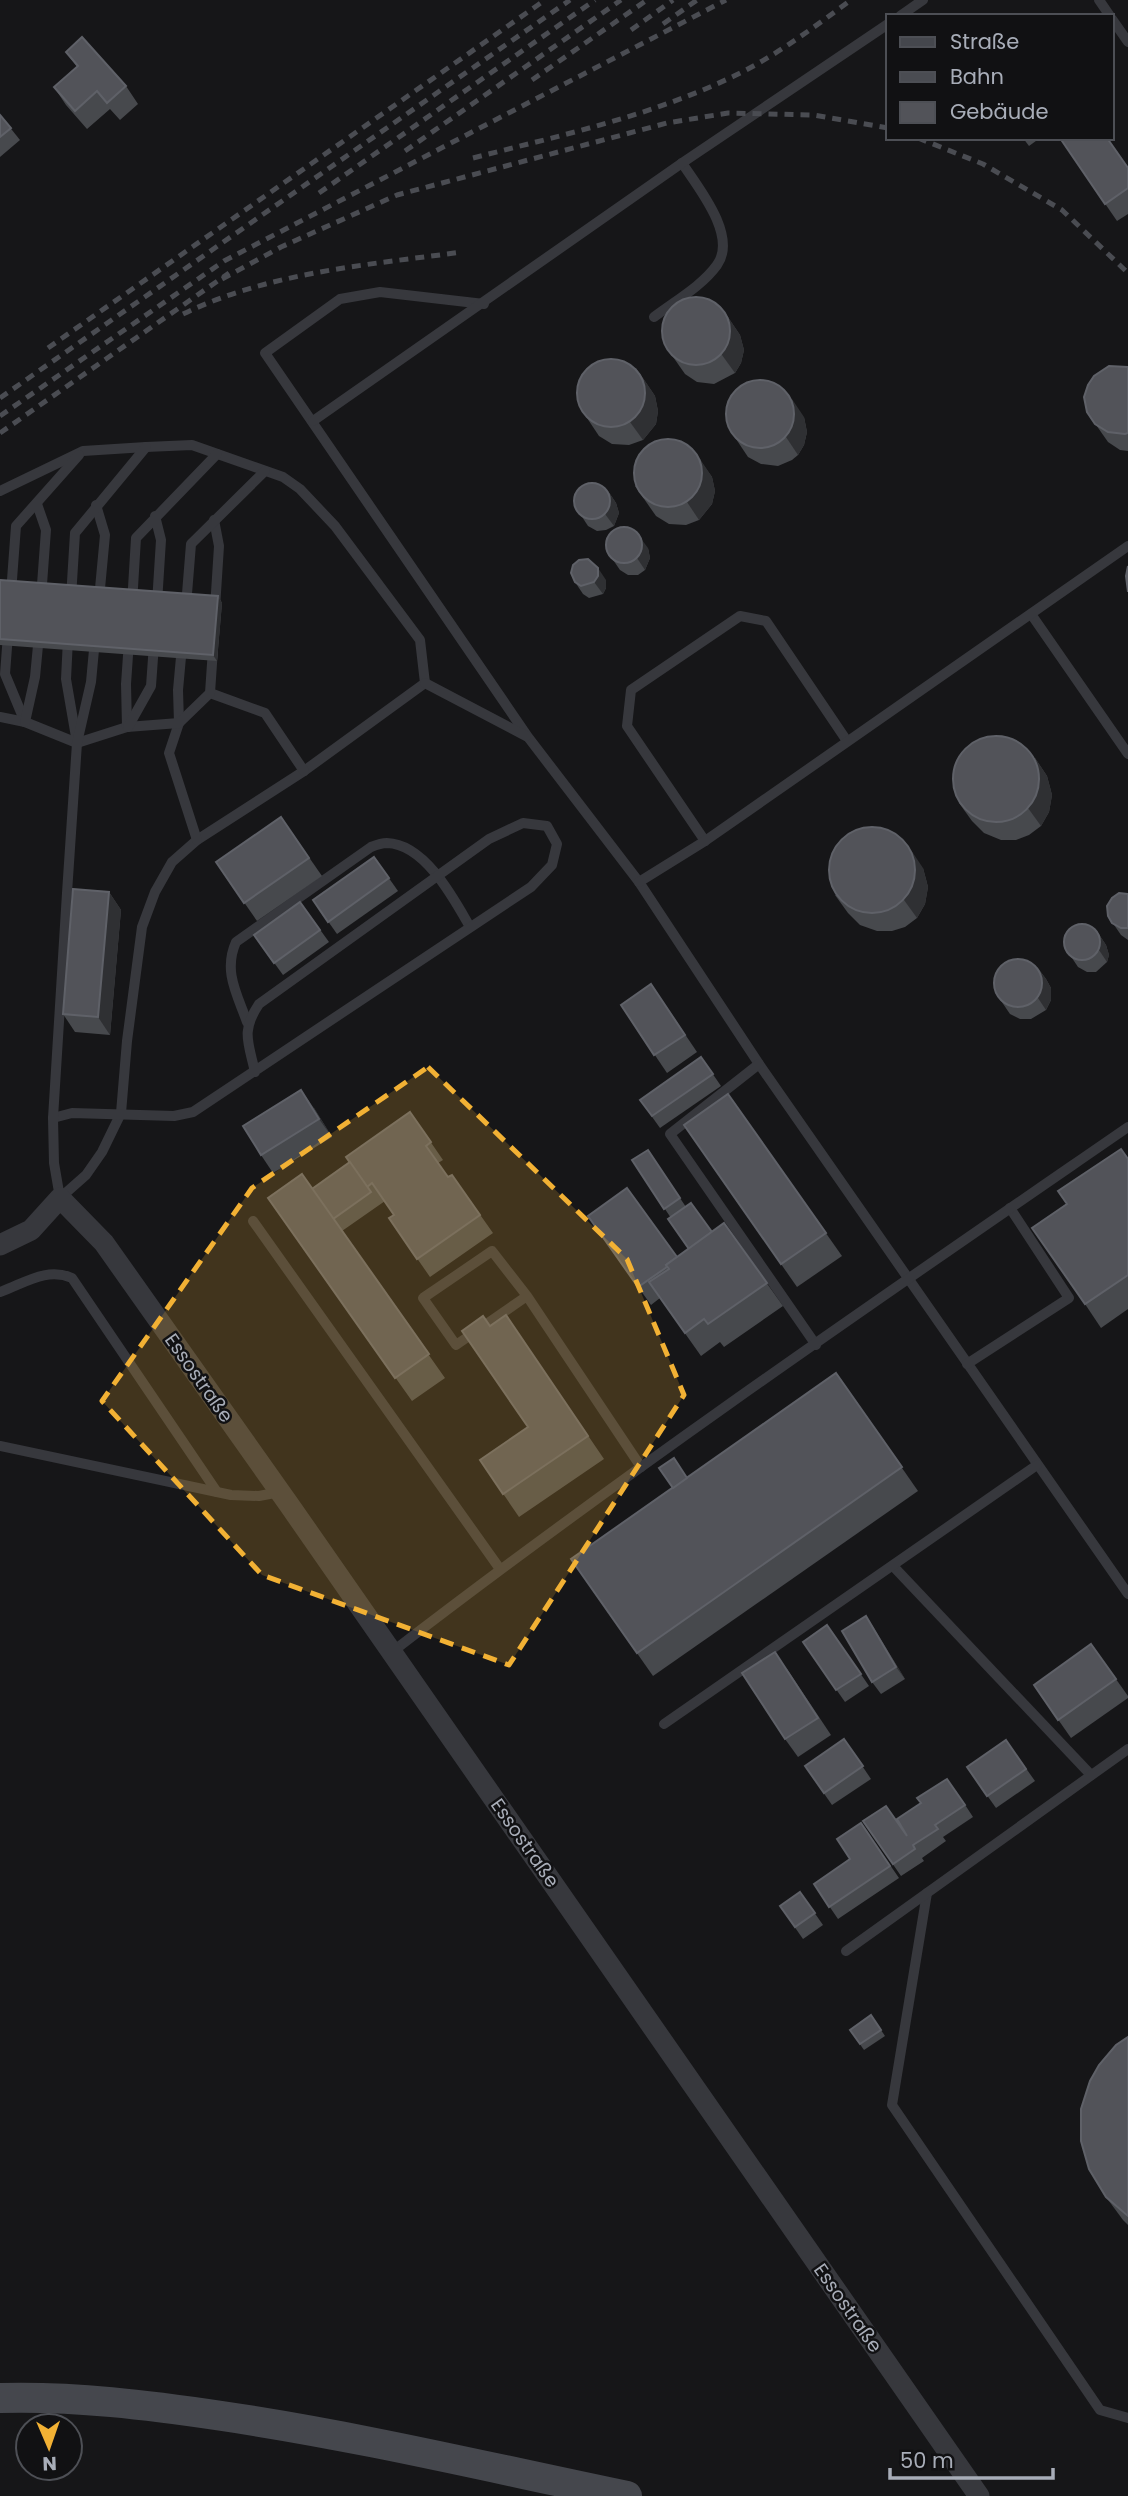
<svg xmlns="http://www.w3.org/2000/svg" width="1128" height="2496" viewBox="0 0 1128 2496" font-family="Poppins,sans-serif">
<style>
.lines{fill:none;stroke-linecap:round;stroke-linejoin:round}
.lane{stroke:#37383d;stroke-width:10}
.street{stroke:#37383d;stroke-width:21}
.secondary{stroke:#45474d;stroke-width:30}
.rail{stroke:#4a4c52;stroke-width:5;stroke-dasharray:9 7;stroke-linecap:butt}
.wall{fill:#47494d}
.shaded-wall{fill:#2f3033}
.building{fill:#525359;stroke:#5f6168;stroke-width:2}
.marked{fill:#f2b134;fill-opacity:0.2;stroke:#f2b134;stroke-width:5;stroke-dasharray:14 9;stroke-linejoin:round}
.labels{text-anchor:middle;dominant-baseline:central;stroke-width:5;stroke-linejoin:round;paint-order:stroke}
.street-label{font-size:19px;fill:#a8adb8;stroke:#111113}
</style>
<rect width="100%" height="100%" fill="#161618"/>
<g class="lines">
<!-- lane -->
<g class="lane">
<path d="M1099,0L1110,16"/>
<path d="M900,16L923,0"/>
<path d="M1112,19L1128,42"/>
<path d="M484,304L380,292L340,299L265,353L528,737L639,882L759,1064L1128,1594"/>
<path d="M654,317C675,301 702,286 717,265C738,236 698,187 682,163"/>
<path d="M313,421L682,163L888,24"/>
<path d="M0,491L83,451L146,447L192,445L283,477L300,489L335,526L420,640L425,683L304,771L197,840L172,862L155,892L142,927L127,1041L121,1113L102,1152L86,1175L60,1198"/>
<path d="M37,504L46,530L41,598"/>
<path d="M96,505L105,535L99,599"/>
<path d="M155,516L161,540L157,603"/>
<path d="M214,520L219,546L215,608"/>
<path d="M11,593L16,526L79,455"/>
<path d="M71,598L75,533L146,447"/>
<path d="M132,604L136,538L217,454"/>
<path d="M186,606L191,544L265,471"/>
<path d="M1031,614L1128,754"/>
<path d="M8,634L5,674L25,722"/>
<path d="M68,639L66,679L76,737"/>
<path d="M182,646L178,690L179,723L169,753L197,840"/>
<path d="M425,683L526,736"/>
<path d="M210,693L265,713L304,771"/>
<path d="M0,717L25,722L77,743L127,727L179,723L210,693L213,649"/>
<path d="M25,722L35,677L39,635"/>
<path d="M127,727L126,684L129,641"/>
<path d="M128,727L151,686L154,644"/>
<path d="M705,841L627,726L631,690L740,616L766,621L847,741"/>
<path d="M639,882L705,841L1128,546"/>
<path d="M247,1022C237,994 223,971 236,942L371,847C376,845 382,843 387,843C425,844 454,899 470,927"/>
<path d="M759,1064L670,1134L816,1345"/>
<path d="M53,1118L72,1113L174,1116L193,1112L531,887L552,865L557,844L547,826L523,823L489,839L259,1004C241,1031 248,1041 255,1072"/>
<path d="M60,1198L54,1163L53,1118L67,893L77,743L91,682L95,639"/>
<path d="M253,1221L500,1569"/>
<path d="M0,1292C25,1283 47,1267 72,1278L217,1492"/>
<path d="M527,1296L456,1345L423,1298L492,1251L527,1296L641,1467"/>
<path d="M967,1364L1069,1298L1010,1208"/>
<path d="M0,1446L231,1495L259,1496L280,1492"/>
<path d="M893,1566L1091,1775"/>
<path d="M392,1652C631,1468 880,1298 1128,1127"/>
<path d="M664,1724L1037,1465"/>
<path d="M927,1893L892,2105L1100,2410L1128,2418"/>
<path d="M846,1951L1128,1749"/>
</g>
<!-- street -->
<path class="street" d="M0,1245L31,1230L60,1198L104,1243L290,1506L979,2496"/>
<!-- secondary -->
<path class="secondary" d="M0,2398C75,2396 148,2405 222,2416C358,2436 492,2468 627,2496"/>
<!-- rail -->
<g class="rail">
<path d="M663,24L697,0"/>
<path d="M631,30L673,0"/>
<path d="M532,80L647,0"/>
<path d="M918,138L983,164L1062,210L1128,273"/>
<path d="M405,151L621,0"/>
<path d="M473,158C562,135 651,116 734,76C776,56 814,27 851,0"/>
<path d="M319,193L595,0"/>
<path d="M222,279L281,247L397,195L667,123L728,113L814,115L888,128"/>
<path d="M183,314C270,272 367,265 462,252"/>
<path d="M48,348L545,0"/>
<path d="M0,398L570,0"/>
<path d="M0,416L224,261L726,0"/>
<path d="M0,433L229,273"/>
</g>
</g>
<!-- wall -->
<g class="wall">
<path d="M66,52L126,86L138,104L120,120L110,109L87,129L66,105L54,87L77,67Z"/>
<path d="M0,115L20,140L0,157Z"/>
<path d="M1023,138H1040L1029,146Z"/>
<path d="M1060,138L1128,168V214L1117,221Z"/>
<path d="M721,307L740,335L744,350L741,363L735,373L714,384L697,382L685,374L664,344Z"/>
<path d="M1128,367V451L1120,450L1108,442L1087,412Z"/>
<path d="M636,368L655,396L658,411L656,424L643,440L629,445L612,444L599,436L579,406Z"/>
<path d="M804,417L807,432L804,445L798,455L792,460L778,466L761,464L748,457L736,439Z"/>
<path d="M692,449L712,477L715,491L712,504L699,520L686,525L669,524L656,516L635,486Z"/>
<path d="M608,491L616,503L619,513L614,526L606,530L597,531L588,526L575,506Z"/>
<path d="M648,548L650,558L645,570L638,575H628L620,570L607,551Z"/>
<path d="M0,580L218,596L222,603L217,661L0,645Z"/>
<path d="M606,580V588L603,594L589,598L583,594L575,582Z"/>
<path d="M1035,758L1047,776L1052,795L1049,812L1041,826L1029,835L1016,840H1001L984,833L972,821L959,803Z"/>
<path d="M281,817L322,876L257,921L216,862Z"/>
<path d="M374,857L398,891L337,934L313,900Z"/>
<path d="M923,868L928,887L925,904L917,918L905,927L892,931H877L860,925L848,913L835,895Z"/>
<path d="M109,892L121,910L110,1035L75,1032L63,1014Z"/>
<path d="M1128,894V940L1121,935L1108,916Z"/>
<path d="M300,902L329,942L283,975L254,935Z"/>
<path d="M1098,933L1106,945L1109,955L1107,962L1096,972H1087L1078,967L1070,955Z"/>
<path d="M1037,967L1046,979L1051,988V1000L1046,1010L1031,1019H1020L1010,1014L995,992Z"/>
<path d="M651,984L697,1052L667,1073L621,1005Z"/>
<path d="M701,1057L721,1086L660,1128L640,1100Z"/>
<path d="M728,1094L842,1256L797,1287L684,1125Z"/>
<path d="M314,1108L332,1137L273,1173L261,1155Z"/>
<path d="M410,1112L443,1160L438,1163L448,1177L452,1175L493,1233L430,1277L389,1218L394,1215L385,1201L342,1231L328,1212L445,1378L412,1401L268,1198L312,1189L350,1162Z"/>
<path d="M648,1150L686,1207L712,1232L724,1223L783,1306L724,1347L720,1342L701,1356L660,1298L651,1305L588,1216L677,1257L689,1249L671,1218L632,1160Z"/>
<path d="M1128,1159V1309L1101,1328L1085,1304L1067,1204Z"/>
<path d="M506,1315L604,1459L519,1517L480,1460L528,1427L490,1326Z"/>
<path d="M836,1373L918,1491L653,1676L571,1559Z"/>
<path d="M866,1616L905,1679L881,1694L872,1682Z"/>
<path d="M827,1625L869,1686L845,1702L803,1642Z"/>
<path d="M1091,1644L1128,1696V1698L1071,1738L1034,1685Z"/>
<path d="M787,1669L831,1735L798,1757L785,1739Z"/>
<path d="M844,1739L871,1779L832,1805L805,1766Z"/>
<path d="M1006,1740L1035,1781L996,1808L967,1767Z"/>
<path d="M956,1791L973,1817L943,1837L946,1841L922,1858L924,1861L901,1876L863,1821L906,1835Z"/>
<path d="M861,1823L899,1878L838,1919L814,1884L850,1859Z"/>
<path d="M800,1892L823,1925L803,1939L780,1906Z"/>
<path d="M871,2015L885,2036L864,2050L850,2030Z"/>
<path d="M1128,2037V2225L1123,2220L1106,2197Z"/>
</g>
<!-- shaded-wall -->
<g class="shaded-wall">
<path d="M728,317L740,335L744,350L741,363L735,373L722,355Z"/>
<path d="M643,378L655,396L658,411L656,424L643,440L630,422Z"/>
<path d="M792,399L804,417L807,432L804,445L798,455L786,437Z"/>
<path d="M700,459L712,477L715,491L712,504L699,520L687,502Z"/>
<path d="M608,491L616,503L619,513L614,526L605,514Z"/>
<path d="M639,536L648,548L650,558L645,570L637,558Z"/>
<path d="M598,568L606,580V588L603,594L594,582Z"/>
<path d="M218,596L222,603L217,661L213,655Z"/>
<path d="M1035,758L1047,776L1052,795L1049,812L1041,826L1028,808Z"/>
<path d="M911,850L923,868L928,887L925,904L917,918L904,900Z"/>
<path d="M109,892L121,910L110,1035L98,1017Z"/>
<path d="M1098,933L1106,945L1109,955L1107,962L1099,950Z"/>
<path d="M1037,967L1046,979L1051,988V1000L1046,1010L1038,998Z"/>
<path d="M301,1090L314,1108L332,1137L319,1119Z"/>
<path d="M866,1616L874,1628L905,1679L896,1667Z"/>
</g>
<!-- building -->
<g class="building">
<path d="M82,37L126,86L107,103L97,91L75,111L54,87L78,66L66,52Z"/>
<path d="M0,115L11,128L0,137Z"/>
<path d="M1060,138H1107L1128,168V188L1105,204Z"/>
<circle cx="696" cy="331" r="34"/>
<circle cx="611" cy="393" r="34"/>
<path d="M1109,366L1128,367V433L1125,434L1108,432L1095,424L1087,412L1084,397L1088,385L1094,376Z"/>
<circle cx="760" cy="414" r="34"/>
<circle cx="668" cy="473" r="34"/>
<circle cx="592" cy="501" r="18"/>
<circle cx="624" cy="545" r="18"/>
<path d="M588,559L598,568V576L594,582L581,586L575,582L571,573L573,565L579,560Z"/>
<path d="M1128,566V592L1126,576Z"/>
<path d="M0,580L218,596L213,655L0,639Z"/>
<circle cx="996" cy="779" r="43"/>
<path d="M281,817L309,858L244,903L216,862Z"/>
<circle cx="872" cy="870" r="43"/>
<path d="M374,857L389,878L328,922L313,900Z"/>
<path d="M73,889L109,892L98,1017L63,1014Z"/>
<path d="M1119,893L1128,894V928H1121L1112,923L1108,916L1107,906L1112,898Z"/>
<path d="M300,902L320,930L274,963L254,935Z"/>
<circle cx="1082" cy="942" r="18"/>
<circle cx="1018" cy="983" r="24"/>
<path d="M651,984L685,1035L654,1055L621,1005Z"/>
<path d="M701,1057L713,1074L652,1116L640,1100Z"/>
<path d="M301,1090L319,1119L261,1155L243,1126Z"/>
<path d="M728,1094L826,1233L781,1264L684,1125Z"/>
<path d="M410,1112L431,1142L426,1146L448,1177L452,1175L480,1215L417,1259L389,1218L394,1215L372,1183L367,1187L346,1157Z"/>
<path d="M1121,1149L1128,1159V1275L1085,1304L1032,1228L1067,1204L1058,1191Z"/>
<path d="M648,1150L680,1198L664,1209L632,1160Z"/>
<path d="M350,1162L371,1192L333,1219L312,1189Z"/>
<path d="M302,1174L429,1354L395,1378L268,1198Z"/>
<path d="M627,1188L677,1257L666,1265L667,1267L638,1287L588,1216Z"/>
<path d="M691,1203L712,1232L689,1249L668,1219Z"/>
<path d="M724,1223L767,1283L708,1324L704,1319L685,1333L649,1282L669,1269L666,1265Z"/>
<path d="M506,1315L588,1436L503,1494L480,1460L528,1427L462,1331L483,1316L490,1326Z"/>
<path d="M836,1373L902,1467L637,1653L571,1559Z"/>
<path d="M674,1458L687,1478L673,1488L659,1468Z"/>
<path d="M866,1616L896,1667L872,1682L842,1631Z"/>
<path d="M827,1625L861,1674L836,1690L803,1642Z"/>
<path d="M1091,1644L1116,1679L1058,1720L1034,1685Z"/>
<path d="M775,1652L818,1718L785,1739L742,1673Z"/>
<path d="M844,1739L863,1766L824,1793L805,1766Z"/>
<path d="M1006,1740L1026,1769L987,1796L967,1767Z"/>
<path d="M947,1779L965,1805L935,1825L938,1829L913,1845L915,1849L893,1864L863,1821L886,1806L907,1836L897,1819L921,1803L917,1798Z"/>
<path d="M861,1823L890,1866L829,1907L814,1884L850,1859L837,1839Z"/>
<path d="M800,1892L815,1913L795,1927L780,1906Z"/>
<path d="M871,2015L881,2030L860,2044L850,2030Z"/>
<path d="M1128,2037V2216L1106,2197L1089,2169L1081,2141V2109L1090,2081L1099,2065L1116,2045Z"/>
</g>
<!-- marked area -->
<path class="marked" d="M428,1067L627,1259L684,1395L509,1665L262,1575L102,1401L252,1188Z"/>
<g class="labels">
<!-- street labels -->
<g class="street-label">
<text transform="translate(199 1378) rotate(55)">Essostraße</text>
<text transform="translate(525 1843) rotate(55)">Essostraße</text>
<text transform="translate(848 2308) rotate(55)">Essostraße</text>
</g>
</g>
<!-- legend -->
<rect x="886" y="14" width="228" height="126" fill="#111113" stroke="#4d4f55" stroke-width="2"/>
<rect x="900" y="37" width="35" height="10" fill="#45474d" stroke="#4d4f55" stroke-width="2"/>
<text x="950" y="49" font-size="21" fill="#a8adb8">Straße</text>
<rect x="900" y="72" width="35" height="10" fill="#4a4c52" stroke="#4d4f55" stroke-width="2"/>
<text x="950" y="84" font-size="21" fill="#a8adb8">Bahn</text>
<rect x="900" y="102" width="35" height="21" fill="#525359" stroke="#4d4f55" stroke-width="2"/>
<text x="950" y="119" font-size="21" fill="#a8adb8">Gebäude</text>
<!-- north arrow -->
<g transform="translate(49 2447) rotate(178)"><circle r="33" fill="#111113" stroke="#4d4f55" stroke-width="2"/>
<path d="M0-5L12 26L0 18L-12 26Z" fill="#f2b134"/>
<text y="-10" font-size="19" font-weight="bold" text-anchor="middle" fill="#a8adb8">N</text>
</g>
<!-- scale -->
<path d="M890 2468v10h163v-10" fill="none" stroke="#a8adb8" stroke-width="3.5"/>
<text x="900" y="2468" font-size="21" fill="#a8adb8" stroke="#111113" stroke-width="5" paint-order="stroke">50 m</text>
</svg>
